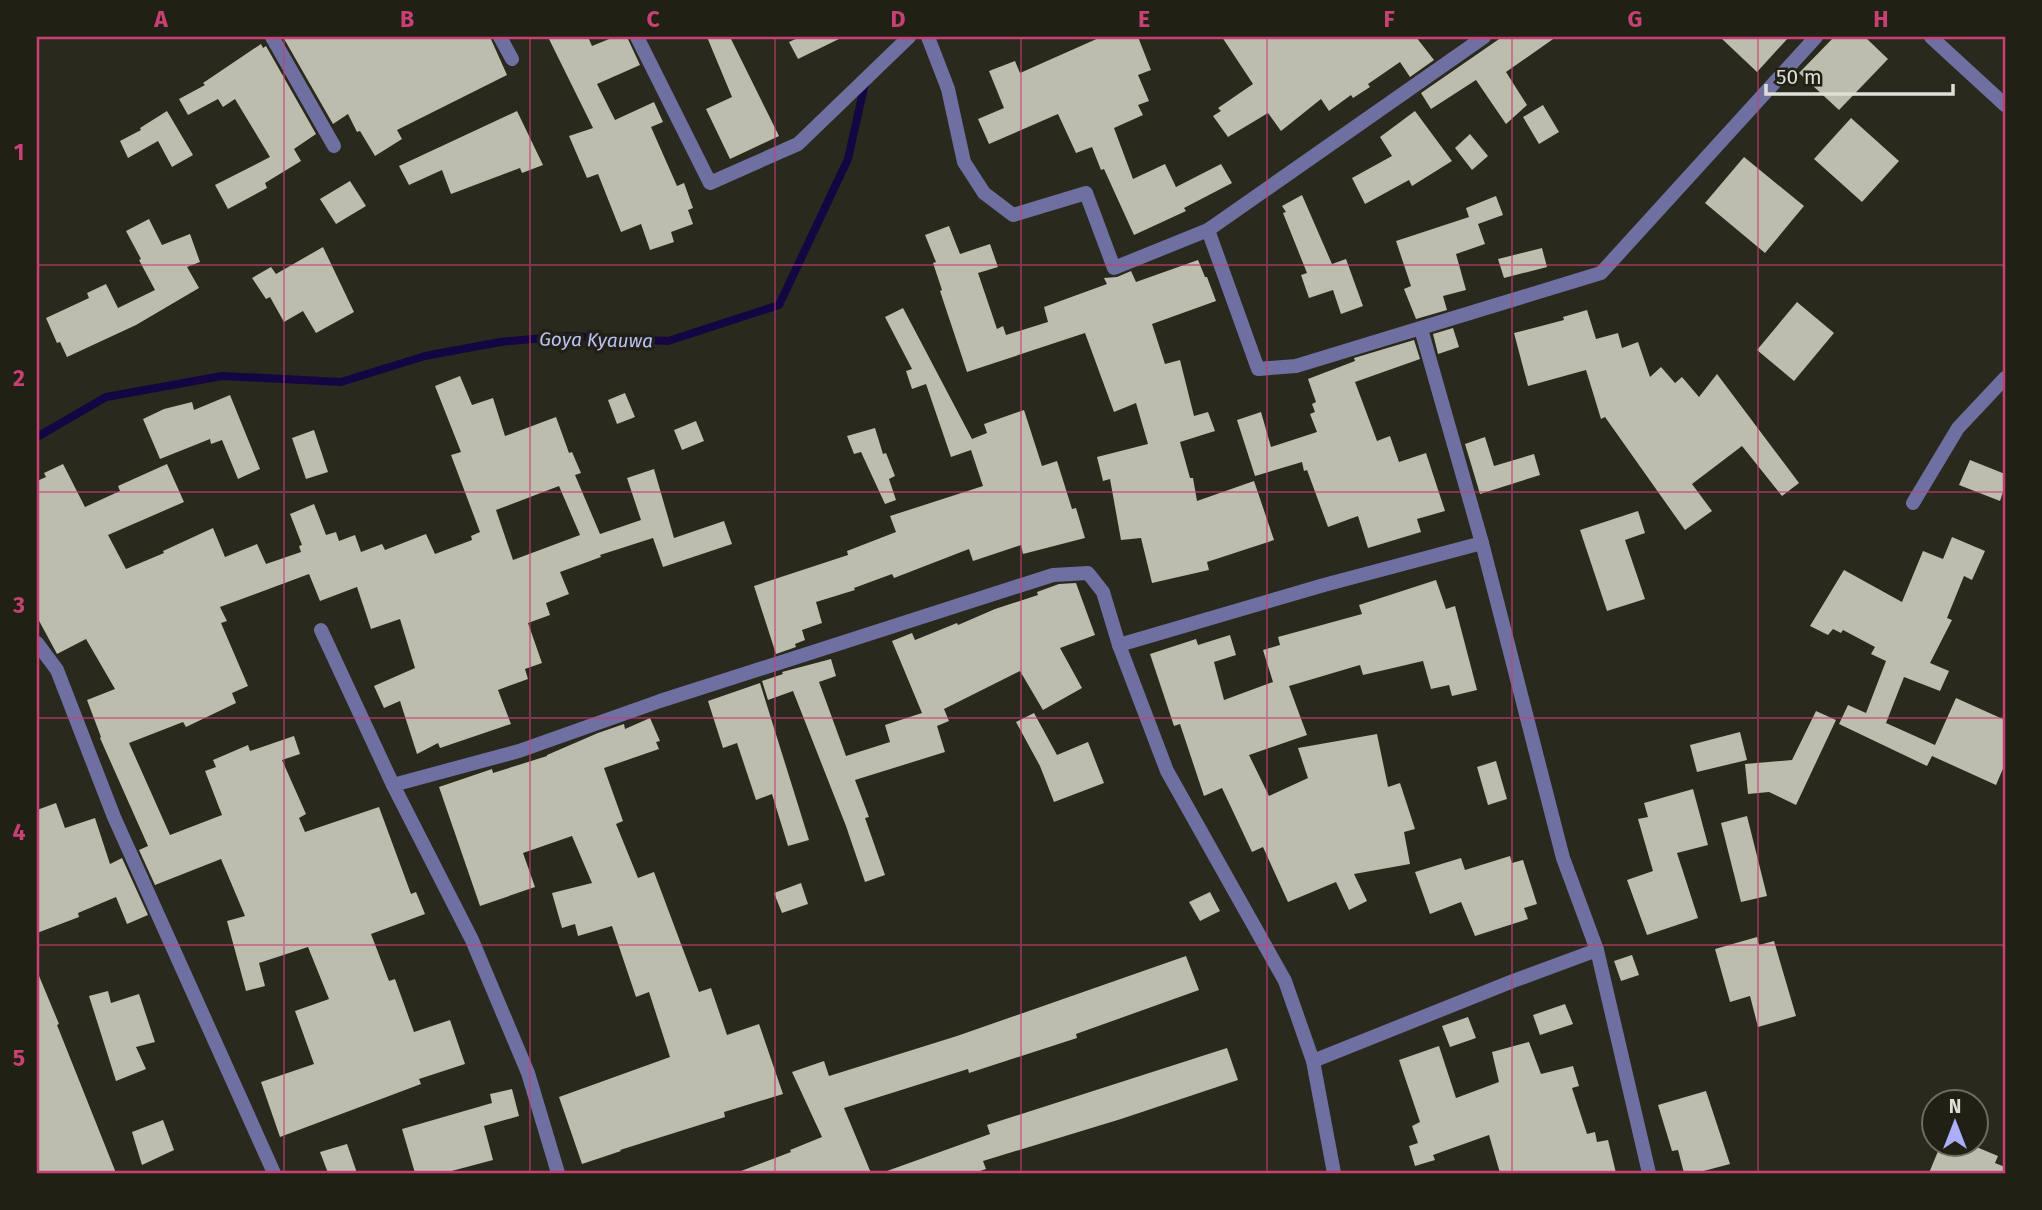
<svg xmlns="http://www.w3.org/2000/svg" width="2042" height="1210" viewBox="0 0 2042 1210" font-family="'Fira Sans',sans-serif">
<style>
.lines{fill:none;stroke-linecap:round;stroke-linejoin:round}
.stream{stroke:#130643;stroke-width:8}
.building{fill:#bdbdad;fill-rule:evenodd}
.minor{stroke:#6d70a0;stroke-width:14}
.grid{fill:none;stroke:#c84074;stroke-width:2;stroke-opacity:0.55}
.labels{text-anchor:middle;dominant-baseline:central;stroke-width:7;stroke-linejoin:round;paint-order:stroke}
.water-label{font-size:19px;font-style:italic;fill:#bcc0f9;stroke:#202014}
.neatline{fill:none;stroke:#c84074;stroke-width:2.5}
.grid-label{font-size:23px;text-anchor:middle;font-weight:bold;fill:#c84074}
</style>
<rect width="100%" height="100%" fill="#29291d"/>
<g class="lines">
<!-- stream -->
<path class="stream" d="M37,437L106,397L222,376L341,382L425,356L500,342L567,336L668,341L779,305L848,159L865,83"/>
</g>
<!-- building -->
<g class="building">
<path d="M283,37H490L507,75L397,130L402,139L375,156L360,131L357,132L348,114L333,124Z"/>
<path d="M548,37H588L592,46L614,37H627L640,65L597,84L615,120L654,102L663,122L651,127L677,186L684,183L693,208L688,210L693,224L671,232L674,242L650,250L641,224L621,232L598,174L587,178L569,136L593,128Z"/>
<path d="M707,37H730L779,136L730,159L706,109L732,97Z"/>
<path d="M800,37H843L798,59L789,42Z"/>
<path d="M1101,37H1138L1151,70L1138,75L1149,101L1138,105L1143,115L1114,128L1133,179L1165,164L1176,187L1221,164L1232,183L1184,208L1186,211L1134,235L1104,169L1101,170L1092,147L1076,153L1058,114L989,144L978,119L1004,108L989,71L1015,61L1020,73Z"/>
<path d="M1222,37H1416L1434,60L1410,77L1400,62L1368,84L1370,87L1353,98L1351,95L1329,111L1321,99L1281,131L1268,113L1228,137L1213,116L1221,111L1218,108L1253,84Z"/>
<path d="M1502,37H1556L1506,72L1527,105L1506,124L1476,80L1431,109L1421,93Z"/>
<path d="M1720,37H1789L1757,72Z"/>
<path d="M1834,37H1865L1888,59L1839,110L1799,73Z"/>
<path d="M261,44L263,48L266,46L316,134L294,149L301,161L265,183L267,188L228,209L215,185L270,157L235,99L223,107L218,99L188,115L179,99L205,85L203,83Z"/>
<path d="M1543,105L1559,132L1539,144L1523,117Z"/>
<path d="M167,111L193,155L172,167L158,141L128,158L120,141L141,130L140,128Z"/>
<path d="M517,111L543,165L522,173L520,168L451,194L442,170L409,185L399,166Z"/>
<path d="M1415,111L1452,161L1412,186L1409,180L1365,204L1352,178L1392,156L1380,137Z"/>
<path d="M1851,118L1899,161L1862,202L1814,159Z"/>
<path d="M1470,134L1488,156L1472,170L1455,148Z"/>
<path d="M1744,157L1804,206L1765,253L1705,203Z"/>
<path d="M350,181L366,206L336,224L320,199Z"/>
<path d="M1302,195L1332,264L1346,259L1363,306L1341,314L1333,290L1309,298L1301,275L1307,273L1283,213L1286,212L1282,206Z"/>
<path d="M1496,196L1503,215L1478,224L1485,244L1456,254L1466,290L1443,296L1447,310L1416,319L1404,289L1411,286L1396,241L1469,217L1466,208Z"/>
<path d="M149,219L162,245L190,234L200,262L187,267L199,288L136,325L67,357L60,342L57,343L46,318L89,298L87,293L106,284L118,308L155,290L139,260L141,259L126,231Z"/>
<path d="M949,226L960,254L990,244L998,267L978,273L997,329L1003,326L1006,335L1048,322L1044,307L1107,284L1104,278L1117,277L1131,271L1136,282L1198,260L1205,277H1207L1216,301L1152,324L1165,364L1180,360L1194,416L1208,412L1215,431L1180,442L1190,478H1193L1197,501L1254,481L1274,540L1207,562L1209,570L1152,583L1141,538L1121,540L1110,479L1103,481L1097,457L1148,444L1136,403L1114,412L1085,333L967,372L940,291L942,290L933,263L936,262L925,235Z"/>
<path d="M323,247L354,312L316,333L303,311L284,322L270,297L266,299L252,278L271,267L276,274Z"/>
<path d="M1542,248L1547,267L1504,278L1498,259Z"/>
<path d="M1797,302L1834,333L1794,381L1757,350Z"/>
<path d="M903,308L972,439L987,433L984,424L1024,410L1042,466L1057,461L1072,509L1076,508L1085,538L1023,554L1021,545L973,561L969,549L894,578L892,574L854,588L855,590L816,602L822,623L802,630L805,640L795,644L796,647L776,654L754,586L848,555L847,551L896,532L890,516L983,486L971,450L951,457L926,384L912,389L906,371L912,369L885,317Z"/>
<path d="M1587,310L1596,339L1618,333L1622,348L1638,342L1650,377L1661,367L1675,383L1682,377L1699,397L1717,374L1799,483L1782,496L1742,446L1692,484L1712,511L1685,530L1605,417L1601,419L1586,370L1528,386L1514,333L1564,320L1563,317Z"/>
<path d="M1453,328L1459,347L1438,354L1433,334Z"/>
<path d="M1414,340L1420,359L1355,382L1377,441L1390,436L1399,462L1426,453L1445,511L1417,519L1421,532L1368,548L1358,516L1328,527L1307,470L1304,471L1302,462L1255,476L1237,420L1261,412L1271,447L1317,432L1310,414L1315,412L1312,404L1316,402L1308,379L1355,361L1354,358Z"/>
<path d="M460,376L472,405L493,398L505,436L556,417L569,453L572,452L581,473L575,475L600,534L641,520L627,478L654,469L674,538L724,521L732,544L663,567L653,538L600,555L601,557L560,572L569,594L546,603L550,615L528,623L542,663L525,669L528,679L498,690L511,724L440,748L438,743L417,754L400,701L384,708L374,686L415,668L400,619L371,629L357,587L320,601L309,574L220,607L227,621L221,623L248,686L232,693L236,703L186,727L183,722L129,743L170,835L222,815L205,771L216,767L213,760L248,745L250,751L294,736L300,754L282,760L306,814L299,818L305,832L379,807L411,894L416,892L425,914L371,934L389,981L395,979L414,1032L450,1020L465,1064L419,1079L421,1084L280,1137L261,1082L314,1064L295,1011L329,999L308,947L259,963L265,986L246,991L227,921L245,916L221,859L155,885L139,850L148,846L100,738L101,737L87,700L115,689L86,639L57,654L37,617V481L46,477L44,473L63,464L85,507L120,491L118,486L167,464L184,502L108,535L126,569L164,553L163,551L213,528L225,557L257,544L266,564L301,552L299,546L302,545L290,514L314,504L326,535L336,532L339,541L355,535L361,552L382,544L385,550L426,534L435,554L472,540L471,536L480,532L451,455L461,452L435,386ZM559,486L580,535L513,560L496,510Z"/>
<path d="M625,393L635,417L617,424L608,400Z"/>
<path d="M230,395L260,469L238,479L222,440L211,444L210,439L160,459L143,419L164,409L192,402L194,410Z"/>
<path d="M696,421L704,441L682,450L674,430Z"/>
<path d="M875,428L883,454L886,453L895,476L889,479L896,500L885,504L861,452L854,454L847,436Z"/>
<path d="M314,430L328,472L306,479L292,438Z"/>
<path d="M1485,437L1494,466L1534,454L1540,475L1480,494L1465,444Z"/>
<path d="M1970,460L2005,474V486L2000,501L1959,485Z"/>
<path d="M1638,511L1645,533L1625,540L1645,599L1607,611L1580,530Z"/>
<path d="M1952,537L1985,551L1972,580L1964,576L1947,618L1952,620L1930,663L1949,671L1940,691L1904,677L1886,723L1935,745L1956,698L2005,720V764L1996,785L1932,756L1927,766L1839,724L1848,705L1866,713L1886,661L1871,654L1875,647L1843,630L1841,633L1833,629L1828,635L1810,626L1844,570L1902,602L1923,551L1943,559Z"/>
<path d="M1436,580L1446,609L1455,606L1477,690L1452,696L1449,685L1431,689L1423,661L1363,675L1360,665L1289,686L1307,735L1249,755L1269,796L1308,778L1298,748L1377,734L1388,787L1400,783L1415,829L1404,832L1410,864L1354,874L1367,901L1349,910L1336,882L1288,902L1263,847L1252,852L1222,788L1204,796L1180,724L1174,726L1150,654L1196,639L1198,645L1230,635L1236,655L1214,662L1224,700L1273,682L1263,650L1280,645L1278,637L1362,614L1359,605Z"/>
<path d="M1076,583L1095,635L1060,648L1082,688L1043,710L1020,671L944,709L949,721L937,726L945,752L855,780L869,817L865,818L885,875L865,882L846,826L793,691L768,700L762,681L783,674L782,672L831,659L836,676L819,682L846,756L890,742L885,725L922,713L892,641L912,633L915,640L957,623L958,625L995,609L1038,595L1037,592L1059,584Z"/>
<path d="M760,683L809,840L788,846L772,794L756,800L737,743L723,748L708,701Z"/>
<path d="M1816,711L1836,720L1796,805L1769,792L1748,794L1745,764L1792,760Z"/>
<path d="M1034,713L1057,755L1088,742L1104,783L1054,802L1040,766L1016,722Z"/>
<path d="M650,718L660,741L656,742L659,749L604,768L623,821L616,824L638,878L654,872L699,992L711,988L727,1035L759,1024L783,1094L724,1112L725,1117L620,1150L621,1151L582,1164L559,1097L670,1057L649,992L636,997L612,926L578,936L575,924L562,928L552,893L592,883L572,836L523,853L535,887L480,906L439,787L492,769L493,773L547,756V755L598,733L624,724L625,729Z"/>
<path d="M1740,732L1747,760L1697,772L1690,745Z"/>
<path d="M1496,761L1507,799L1488,805L1477,767Z"/>
<path d="M1693,789L1708,845L1677,853L1698,918L1647,935L1627,880L1653,871L1638,819L1648,817L1644,803Z"/>
<path d="M56,803L65,828L95,818L110,864L122,858L148,915L127,924L116,897L78,913L79,917L37,933V810Z"/>
<path d="M1747,816L1767,896L1741,902L1721,823Z"/>
<path d="M1510,856L1512,863L1523,860L1537,904L1524,908L1528,919L1475,936L1461,902L1430,914L1415,872L1461,858L1465,870Z"/>
<path d="M801,883L808,904L782,913L774,893Z"/>
<path d="M1210,892L1220,911L1200,921L1189,902Z"/>
<path d="M1757,937L1759,945L1774,941L1796,1016L1758,1027L1750,996L1730,1002L1715,949Z"/>
<path d="M1632,955L1639,975L1621,981L1614,961Z"/>
<path d="M1186,956L1199,990L1076,1034L1077,1038L969,1073L968,1069L844,1108L871,1173H741V1171L791,1152L790,1150L822,1137L792,1072L824,1061L829,1076L957,1036Z"/>
<path d="M37,971L59,1024L57,1025L116,1173H37Z"/>
<path d="M108,991L111,1003L139,994L155,1042L136,1047L146,1069L116,1081L89,996Z"/>
<path d="M1565,1004L1573,1024L1540,1035L1533,1015Z"/>
<path d="M1468,1017L1476,1038L1450,1047L1442,1026Z"/>
<path d="M1529,1042L1541,1074L1573,1066L1579,1086L1572,1088L1587,1134L1595,1132L1597,1142L1608,1140L1616,1173H1500L1489,1135L1433,1155L1435,1160L1415,1166L1409,1146L1418,1143L1412,1126L1420,1122L1399,1060L1439,1046L1456,1098L1499,1082L1492,1052Z"/>
<path d="M1227,1048L1238,1080L1121,1119L983,1161L986,1169L974,1173H888L887,1171L990,1134L987,1125Z"/>
<path d="M512,1089L519,1116L484,1126L493,1160L444,1173H415L402,1129L492,1103L490,1094Z"/>
<path d="M1706,1091L1730,1164L1696,1173H1684L1678,1150L1672,1151L1658,1105Z"/>
<path d="M163,1120L174,1150L142,1165L132,1132Z"/>
<path d="M347,1144L357,1173H328L320,1152Z"/>
<path d="M1941,1144H1949L1971,1153L1974,1146L1998,1156L1995,1163L2005,1167V1173H1929Z"/>
</g>
<g class="lines">
<!-- minor -->
<g class="minor">
<path d="M272,37L334,146"/>
<path d="M500,37L512,59"/>
<path d="M637,37L710,183L798,144L909,37"/>
<path d="M928,37L948,89L964,162L984,193L1013,215L1086,193L1114,268L1208,230L1258,369L1296,366L1601,273L1816,37"/>
<path d="M1931,37L2005,105"/>
<path d="M1208,230L1484,37"/>
<path d="M1421,329L1482,543L1563,858L1597,950L1649,1173"/>
<path d="M1913,503L1958,428L2005,378"/>
<path d="M321,630L393,785L472,940L528,1073L558,1173"/>
<path d="M37,643L57,670L114,817L274,1173"/>
<path d="M1119,645L1324,585L1482,543"/>
<path d="M393,785L519,751L660,701L1053,575L1088,573L1103,592L1119,645L1167,771L1285,981L1313,1061L1334,1173"/>
<path d="M1313,1061L1513,981L1597,950"/>
</g>
</g>
<!-- grid -->
<path class="grid" d="M284,37V1173M530,37V1173M775,37V1173M1021,37V1173M1267,37V1173M1512,37V1173M1758,37V1173M37,265H2005M37,492H2005M37,718H2005M37,945H2005"/>
<g class="labels">
<!-- water labels -->
<g class="water-label">
<text transform="translate(596 340) rotate(1)">Goya Kyauwa</text>
</g>
</g>
<!-- border -->
<rect width="2042" height="1210" fill="none" stroke="#202014" stroke-width="77"/>
<!-- north arrow -->
<g transform="translate(1955 1123)"><circle r="33" fill="#202014" stroke="#6c6c62" stroke-width="2"/>
<path d="M0-5L12 26L0 18L-12 26Z" fill="#abaffb"/>
<text y="-10" font-size="19" font-weight="bold" text-anchor="middle" fill="#dfdfd7">N</text>
</g>
<!-- scale -->
<path d="M1766 84v10h187v-10" fill="none" stroke="#dfdfd7" stroke-width="3.5"/>
<text x="1776" y="84" font-size="21" fill="#dfdfd7" stroke="#202014" stroke-width="5" paint-order="stroke">50 m</text>
<rect x="38" y="38" width="1966" height="1134" class="neatline"/>
<g class="grid-label">
<text x="161" y="27">A</text>
<text x="407" y="27">B</text>
<text x="653" y="27">C</text>
<text x="898" y="27">D</text>
<text x="1144" y="27">E</text>
<text x="1389" y="27">F</text>
<text x="1635" y="27">G</text>
<text x="1881" y="27">H</text>
<text x="19" y="160">1</text>
<text x="19" y="386">2</text>
<text x="19" y="613">3</text>
<text x="19" y="840">4</text>
<text x="19" y="1066">5</text>
</g>
</svg>
